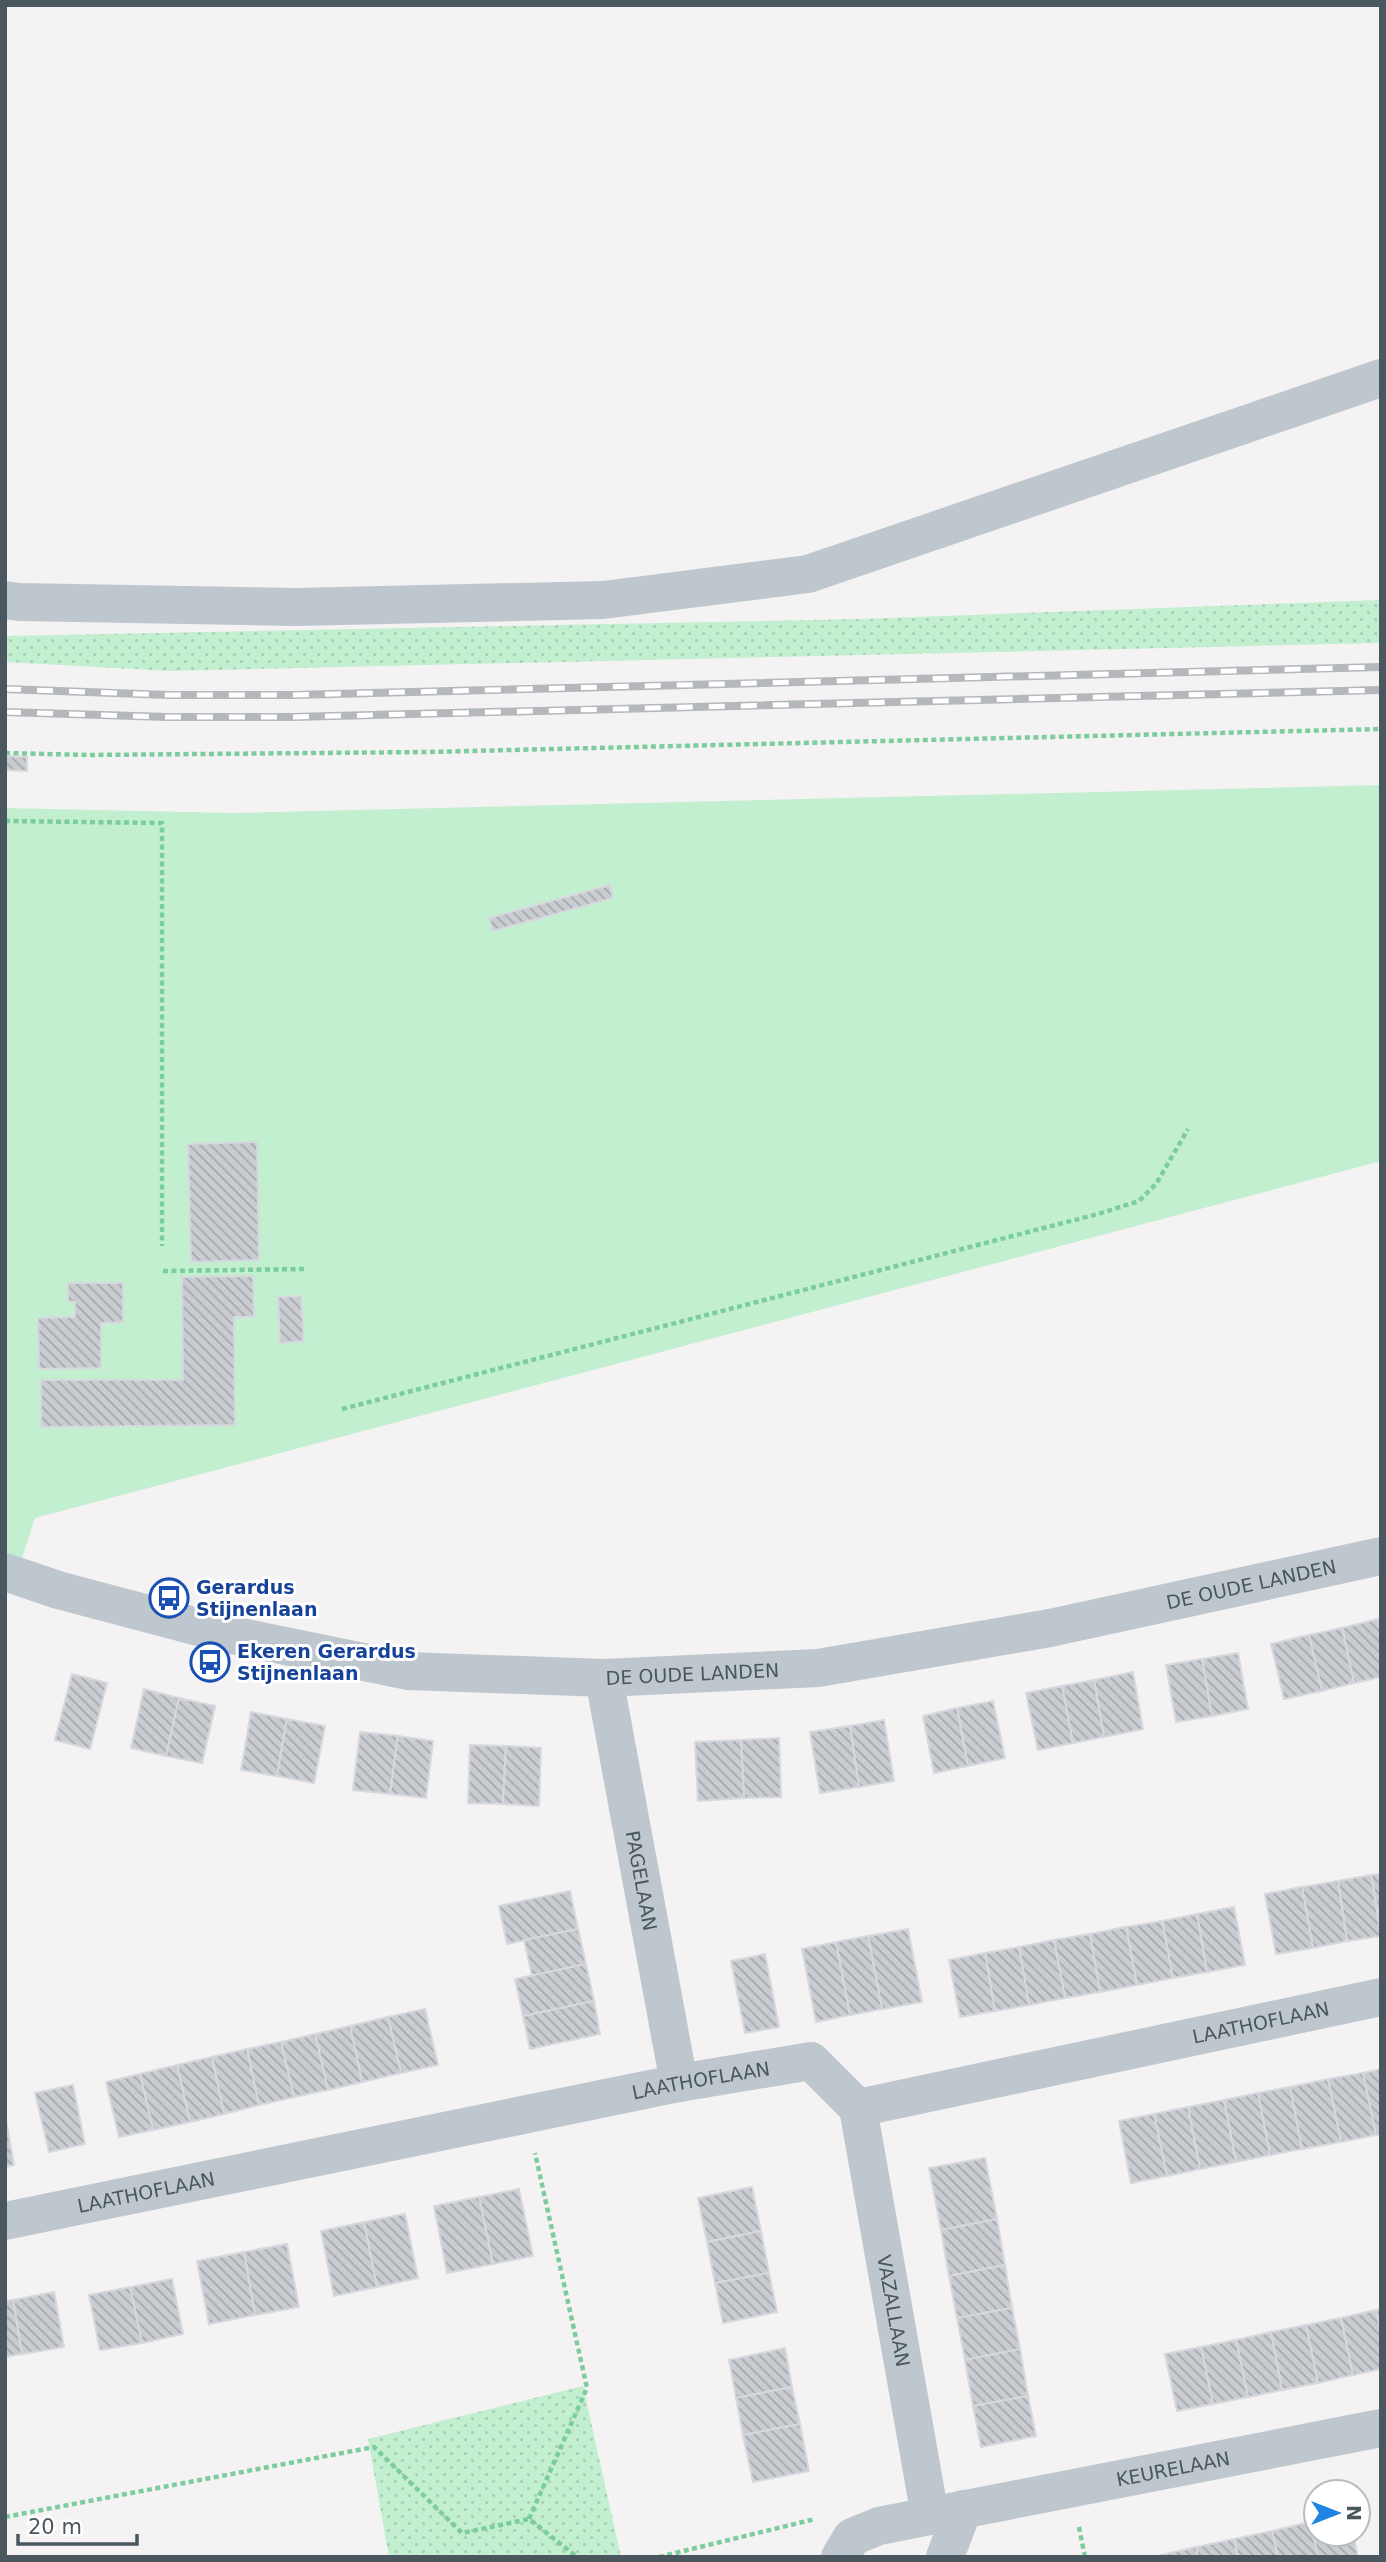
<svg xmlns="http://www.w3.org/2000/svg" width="1386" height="2562" viewBox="0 0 1386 2562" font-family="'DejaVu Sans',sans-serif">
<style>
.grass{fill:url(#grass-dots)}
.pitch{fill:#c2efd0}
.building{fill:url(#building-back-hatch);stroke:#d6d8dd;stroke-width:2}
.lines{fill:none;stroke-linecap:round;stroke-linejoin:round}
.path{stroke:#7bcd9e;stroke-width:4.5;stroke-dasharray:5 3.5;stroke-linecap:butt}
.minor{stroke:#bec7ce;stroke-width:38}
.rail-casing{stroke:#b4b7bc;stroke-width:8}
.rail{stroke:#fff;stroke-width:5;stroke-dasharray:16;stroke-linecap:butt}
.labels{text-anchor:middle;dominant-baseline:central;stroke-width:6;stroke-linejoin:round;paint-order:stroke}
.street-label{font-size:19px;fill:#4a575f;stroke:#fff}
.transit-label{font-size:19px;font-weight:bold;fill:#164399;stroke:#fff;text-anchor:start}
</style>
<defs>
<pattern id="grass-dots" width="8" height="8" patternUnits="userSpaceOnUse" patternTransform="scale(1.75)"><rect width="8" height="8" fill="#c2efd0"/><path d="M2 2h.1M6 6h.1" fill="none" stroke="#a8cfb5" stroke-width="1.8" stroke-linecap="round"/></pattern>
<pattern id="building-back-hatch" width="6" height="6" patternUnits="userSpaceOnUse" patternTransform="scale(1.75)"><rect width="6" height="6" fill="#c9cdd1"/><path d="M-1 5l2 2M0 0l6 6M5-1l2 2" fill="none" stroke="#a5a9ad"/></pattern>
</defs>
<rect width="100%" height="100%" fill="#f4f2f2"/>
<!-- grass -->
<g class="grass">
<path d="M1381,600V643L169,671L5,662V636L861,619Z"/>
<path d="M583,2386L621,2557H389L368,2439Z"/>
</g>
<!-- pitch -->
<path class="pitch" d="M1381,785V1161L35,1518L22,1558L5,1552V808L233,813Z"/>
<!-- building -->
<g class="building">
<path d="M5,756L27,757V771L5,770Z"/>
<path d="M610,885L613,898L493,931L489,918Z"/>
<path d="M257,1142L259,1260L191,1262L188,1144Z"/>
<path d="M253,1276L254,1317H234L235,1425L41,1427V1380H183L182,1277Z"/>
<path d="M68,1283H123V1322L101,1323V1368L39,1369L38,1318L75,1317V1302L68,1301Z"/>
<path d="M301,1296L304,1341L280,1343L278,1297Z"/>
<path d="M1378,1619L1381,1631V1677L1354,1683L1342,1628Z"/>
<path d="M1342,1628L1354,1683L1322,1691L1309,1635Z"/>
<path d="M1309,1635L1322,1691L1284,1699L1271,1644Z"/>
<path d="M1238,1653L1248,1709L1212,1716L1202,1659Z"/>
<path d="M1202,1659L1212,1716L1176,1722L1166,1665Z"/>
<path d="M1133,1672L1143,1729L1104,1737L1094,1680Z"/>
<path d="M72,1674L107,1683L90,1749L55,1740Z"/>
<path d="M1094,1680L1104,1737L1073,1743L1062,1686Z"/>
<path d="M1062,1686L1073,1743L1038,1750L1026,1693Z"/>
<path d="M144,1689L179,1698L166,1756L131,1748Z"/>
<path d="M179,1698L215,1706L202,1763L166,1756Z"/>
<path d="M993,1701L1005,1758L968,1766L957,1708Z"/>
<path d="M957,1708L968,1766L934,1773L923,1716Z"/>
<path d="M251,1712L287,1719L277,1776L241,1770Z"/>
<path d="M287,1719L325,1726L314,1783L277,1776Z"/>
<path d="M884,1720L894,1781L859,1787L850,1726Z"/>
<path d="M850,1726L859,1787L820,1793L810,1732Z"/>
<path d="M360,1732L398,1736L390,1794L353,1790Z"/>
<path d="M398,1736L433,1741L426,1798L390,1794Z"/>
<path d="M779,1738L781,1797L744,1798L741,1740Z"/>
<path d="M741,1740L744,1798L698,1801L695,1742Z"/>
<path d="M470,1745L506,1746L503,1804L468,1803Z"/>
<path d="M506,1746L541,1748L539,1806L503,1804Z"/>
<path d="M1381,1874V1928L1371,1875Z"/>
<path d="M1371,1875L1381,1936L1347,1941L1338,1881Z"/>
<path d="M1338,1881L1347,1941L1313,1948L1302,1887Z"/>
<path d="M1302,1887L1313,1948L1276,1954L1265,1894Z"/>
<path d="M570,1891L578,1929L507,1944L499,1906Z"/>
<path d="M1234,1907L1245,1965L1207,1972L1197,1914Z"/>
<path d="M1197,1914L1207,1972L1173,1978L1162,1921Z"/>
<path d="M1162,1921L1173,1978L1137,1985L1126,1927Z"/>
<path d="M1126,1927L1137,1985L1100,1992L1090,1934Z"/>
<path d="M578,1929L586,1964L532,1976L524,1940Z"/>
<path d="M908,1929L922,2002L882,2009L868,1936Z"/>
<path d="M1090,1934L1100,1992L1065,1998L1054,1940Z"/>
<path d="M868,1936L882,2009L850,2015L836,1942Z"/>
<path d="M1054,1940L1065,1998L1029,2005L1019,1947Z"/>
<path d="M836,1942L850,2015L816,2022L802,1949Z"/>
<path d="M1019,1947L1029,2005L995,2011L985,1953Z"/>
<path d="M985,1953L995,2011L960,2017L949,1960Z"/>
<path d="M765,1954L779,2027L745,2033L731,1961Z"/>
<path d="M586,1964L594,2001L523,2016L515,1979Z"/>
<path d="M594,2001L600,2034L530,2049L523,2016Z"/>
<path d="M425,2009L438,2065L401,2073L388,2017Z"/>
<path d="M388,2017L401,2073L362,2082L350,2026Z"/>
<path d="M350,2026L362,2082L328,2090L315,2034Z"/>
<path d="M315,2034L328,2090L294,2097L281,2042Z"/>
<path d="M281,2042L294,2097L259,2105L247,2049Z"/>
<path d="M247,2049L259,2105L224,2114L212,2057Z"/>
<path d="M212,2057L224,2114L190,2122L177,2065Z"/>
<path d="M177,2065L190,2122L153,2130L140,2074Z"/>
<path d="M1381,2069V2134L1376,2135L1363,2073Z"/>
<path d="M1363,2073L1376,2135L1341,2142L1328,2079Z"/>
<path d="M140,2074L153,2130L119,2137L106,2082Z"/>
<path d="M1328,2079L1341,2142L1302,2149L1290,2087Z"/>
<path d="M73,2085L85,2144L49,2152L35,2093Z"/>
<path d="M1290,2087L1302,2149L1270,2155L1258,2093Z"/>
<path d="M1258,2093L1270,2155L1236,2162L1224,2100Z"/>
<path d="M1224,2100L1236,2162L1200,2169L1188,2107Z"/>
<path d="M1188,2107L1200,2169L1167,2176L1154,2114Z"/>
<path d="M5,2114L14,2165L5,2167Z"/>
<path d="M1154,2114L1167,2176L1131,2183L1119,2121Z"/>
<path d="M985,2158L997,2219L941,2230L929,2168Z"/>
<path d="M752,2187L761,2231L707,2242L698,2198Z"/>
<path d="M519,2189L533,2256L493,2264L479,2197Z"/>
<path d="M479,2197L493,2264L447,2273L434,2206Z"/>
<path d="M405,2214L418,2278L377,2287L364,2222Z"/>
<path d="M997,2219L1005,2265L949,2276L941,2230Z"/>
<path d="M364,2222L377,2287L334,2296L321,2231Z"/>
<path d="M761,2231L769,2273L715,2283L707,2242Z"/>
<path d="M287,2244L299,2307L255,2315L244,2252Z"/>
<path d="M244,2252L255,2315L209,2324L197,2261Z"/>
<path d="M1005,2265L1012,2308L957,2318L949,2276Z"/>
<path d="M769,2273L777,2312L723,2323L715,2283Z"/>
<path d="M172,2279L183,2334L142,2343L130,2287Z"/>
<path d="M130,2287L142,2343L100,2350L89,2295Z"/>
<path d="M54,2292L64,2347L22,2354L13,2300Z"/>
<path d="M13,2300L22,2354L5,2357V2301Z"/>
<path d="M1012,2308L1020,2349L965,2360L957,2318Z"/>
<path d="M1381,2309V2333L1376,2310Z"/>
<path d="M1376,2310L1381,2333V2369L1353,2375L1341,2318Z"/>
<path d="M1341,2318L1353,2375L1318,2383L1306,2325Z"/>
<path d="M1306,2325L1318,2383L1282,2390L1271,2332Z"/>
<path d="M1271,2332L1282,2390L1248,2397L1236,2340Z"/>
<path d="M1236,2340L1248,2397L1213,2404L1201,2347Z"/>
<path d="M1201,2347L1213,2404L1177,2411L1165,2354Z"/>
<path d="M785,2348L792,2387L736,2398L729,2360Z"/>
<path d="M1020,2349L1028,2396L973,2406L965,2360Z"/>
<path d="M792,2387L800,2424L743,2435L736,2398Z"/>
<path d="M1028,2396L1036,2436L981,2447L973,2406Z"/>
<path d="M800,2424L809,2471L753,2482L743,2435Z"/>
<path d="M1316,2521V2534H1353L1358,2557H1318L1310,2522Z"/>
<path d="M1310,2522L1318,2557H1278L1272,2531Z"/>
<path d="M1272,2531L1278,2557H1238L1234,2539Z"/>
<path d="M1234,2539L1238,2557H1198L1196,2547Z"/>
<path d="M1196,2547L1198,2557H1158L1157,2556Z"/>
</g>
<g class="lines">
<!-- path -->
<g class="path">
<path d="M5,753L89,755L428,752L1381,729"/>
<path d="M5,821L162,823V1246"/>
<path d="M163,1271L306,1269"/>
<path d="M342,1409L1098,1214L1139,1201L1156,1184L1188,1129"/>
<path d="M5,2517L374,2447L462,2533L529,2519L577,2557"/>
<path d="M529,2519L587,2388L535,2153"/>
<path d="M1079,2527L1085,2557"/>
<path d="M659,2557L815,2519"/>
</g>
<!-- minor -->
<g class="minor">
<path d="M5,600L19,602L296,607L603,600L808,574L1381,378"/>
<path id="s1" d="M5,1572L58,1590L217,1632L408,1671L604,1678L818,1668L1050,1628L1381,1556"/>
<path id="s2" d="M604,1678L679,2083"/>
<path id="s3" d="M858,2108L930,2516"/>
<path id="s4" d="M5,2221L679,2083L811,2061L858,2108L1381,1997"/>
<path id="s5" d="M840,2557L852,2537L879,2526L1381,2428"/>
<path d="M945,2557L963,2509"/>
</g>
<!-- rail casing -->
<g class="rail-casing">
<g id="rail">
<path d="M5,689L168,695H293L1381,667"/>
<path d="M5,712L167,717H293L1381,690"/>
</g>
</g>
<!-- rail -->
<use href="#rail" class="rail"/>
</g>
<!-- icons -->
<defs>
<g id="bus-ring" transform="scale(2.0125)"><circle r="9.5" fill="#fff" stroke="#1a4fb4" stroke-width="1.5"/><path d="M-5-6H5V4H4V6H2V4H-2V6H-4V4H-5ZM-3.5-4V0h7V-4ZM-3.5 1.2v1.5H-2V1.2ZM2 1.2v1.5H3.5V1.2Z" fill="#1a4fb4"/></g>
</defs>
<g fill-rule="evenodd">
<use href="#bus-ring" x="169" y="1598"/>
<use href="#bus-ring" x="210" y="1662"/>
</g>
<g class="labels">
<!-- street labels -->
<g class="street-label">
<text stroke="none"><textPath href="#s1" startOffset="1267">DE OUDE LANDEN</textPath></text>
<text stroke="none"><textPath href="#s1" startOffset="700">DE OUDE LANDEN</textPath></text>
<text stroke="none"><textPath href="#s2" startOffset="206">PAGELAAN</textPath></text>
<text stroke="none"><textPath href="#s4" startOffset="1300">LAATHOFLAAN</textPath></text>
<text stroke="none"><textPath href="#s4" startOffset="710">LAATHOFLAAN</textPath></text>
<text stroke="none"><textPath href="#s4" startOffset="144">LAATHOFLAAN</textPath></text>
<text stroke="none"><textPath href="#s3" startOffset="206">VAZALLAAN</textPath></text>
<text stroke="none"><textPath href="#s5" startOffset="352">KEURELAAN</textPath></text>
</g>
<!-- transit labels -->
<g class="transit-label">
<text x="196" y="1587">Gerardus<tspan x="196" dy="22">Stijnenlaan</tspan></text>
<text x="237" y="1651">Ekeren Gerardus<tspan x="237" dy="22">Stijnenlaan</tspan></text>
</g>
</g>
<!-- border -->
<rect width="1386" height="2562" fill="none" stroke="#4a575f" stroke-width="14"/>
<!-- north arrow -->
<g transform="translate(1337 2513) rotate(90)"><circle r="33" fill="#ffffff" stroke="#b7bcbf" stroke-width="2"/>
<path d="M0-5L12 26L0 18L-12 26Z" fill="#1e83e1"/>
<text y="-10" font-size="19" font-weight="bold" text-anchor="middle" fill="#4a575f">N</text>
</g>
<!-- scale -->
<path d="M18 2534v10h119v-10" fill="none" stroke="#4a575f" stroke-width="3.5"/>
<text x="28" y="2534" font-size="21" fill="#4a575f" stroke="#ffffff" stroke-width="5" paint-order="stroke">20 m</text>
</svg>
